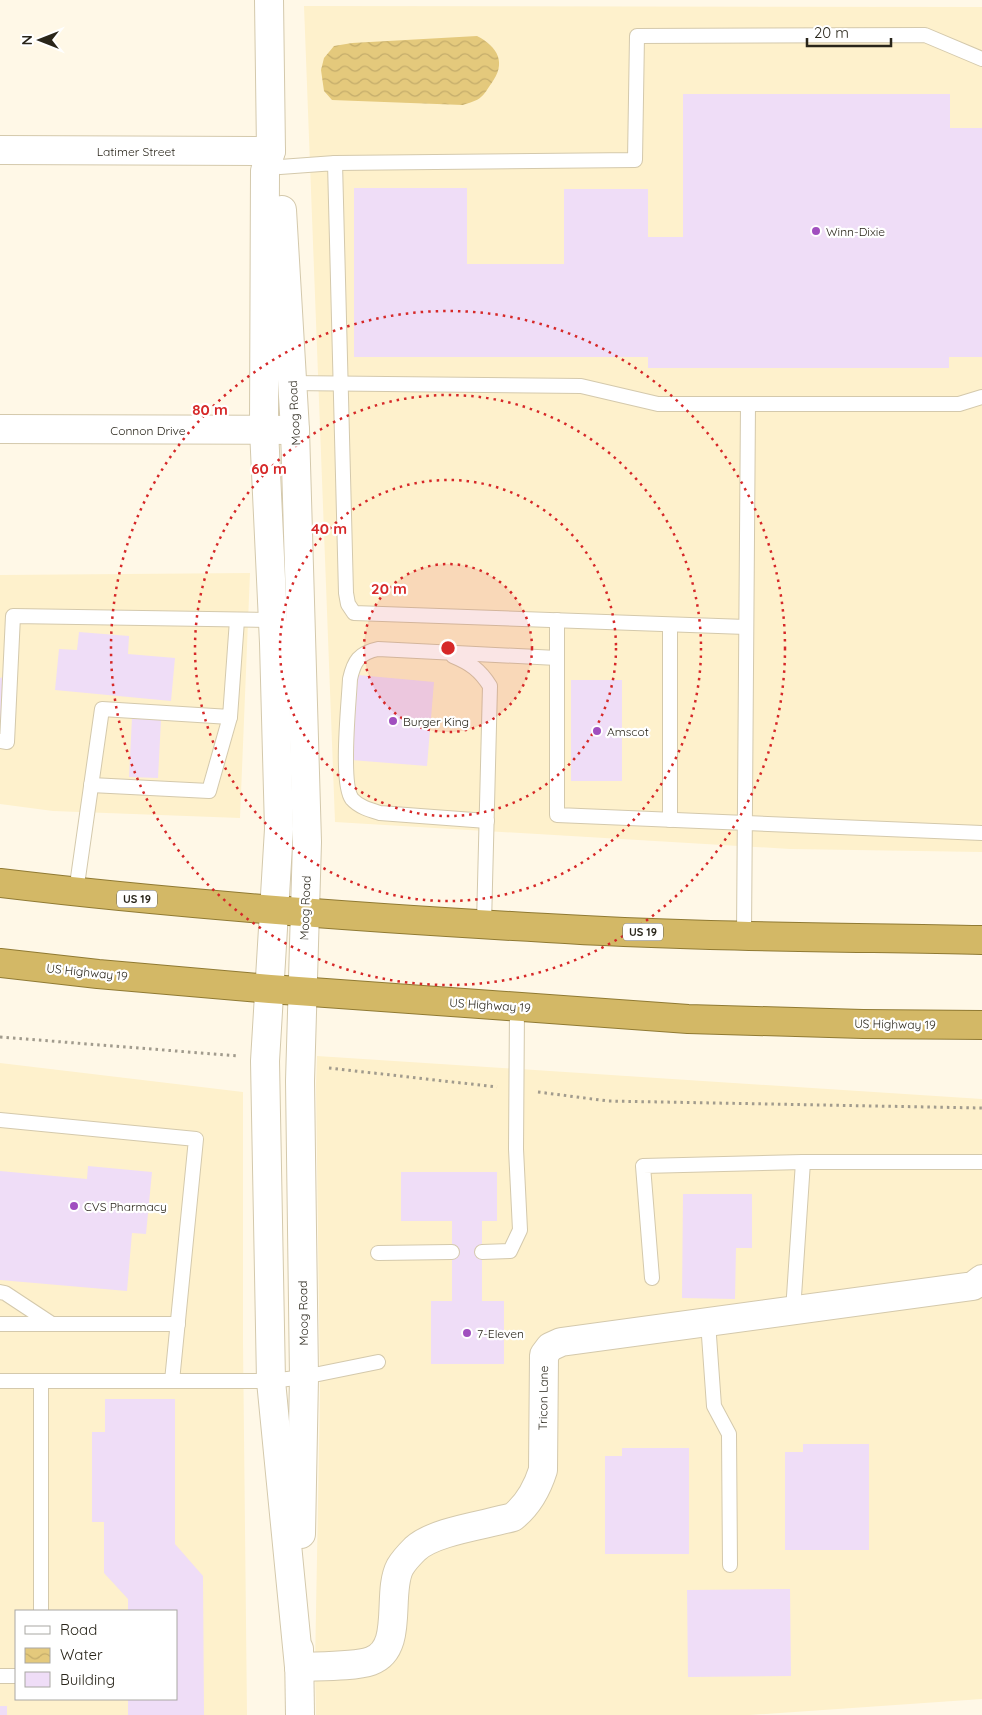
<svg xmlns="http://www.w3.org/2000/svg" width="982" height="1715" viewBox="0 0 982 1715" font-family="Quicksand,sans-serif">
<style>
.built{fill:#fef1cc;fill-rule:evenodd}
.water{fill:url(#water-waves)}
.building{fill:#efddf7}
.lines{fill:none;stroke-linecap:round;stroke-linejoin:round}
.service-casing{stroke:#d4c9ac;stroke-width:16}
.minor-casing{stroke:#d4c9ac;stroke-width:30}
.tertiary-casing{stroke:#d4c9ac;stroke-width:30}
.trunk-casing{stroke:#907a33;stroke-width:30}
.path{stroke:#a19b8d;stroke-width:3;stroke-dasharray:2.5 4;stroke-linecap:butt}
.service{stroke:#fff;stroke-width:14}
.minor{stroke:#fff;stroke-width:28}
.tertiary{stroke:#fff;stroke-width:28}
.trunk{stroke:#d3b866;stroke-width:28}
.ring{fill:none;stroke:#d62828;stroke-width:2.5;stroke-dasharray:2.5 5}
.poi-dot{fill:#a04fbf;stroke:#fff;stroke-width:2}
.labels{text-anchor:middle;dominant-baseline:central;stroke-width:4.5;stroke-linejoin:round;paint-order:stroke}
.shield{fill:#fff;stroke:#69665f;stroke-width:1}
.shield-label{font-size:11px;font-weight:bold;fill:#29251a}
.street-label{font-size:12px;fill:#29251a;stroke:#fff}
.poi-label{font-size:12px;fill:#29251a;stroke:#fff;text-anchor:start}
.centre{fill:#d62828;stroke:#fff;stroke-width:2.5}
.ring-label{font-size:15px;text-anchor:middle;font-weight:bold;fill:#d62828;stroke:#fff;stroke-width:4.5;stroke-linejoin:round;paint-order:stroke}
</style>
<defs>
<pattern id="water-waves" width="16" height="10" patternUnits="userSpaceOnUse" patternTransform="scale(1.25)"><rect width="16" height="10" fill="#e4c97c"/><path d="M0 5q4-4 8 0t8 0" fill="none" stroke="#c4ac6b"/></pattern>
</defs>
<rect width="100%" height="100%" fill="#fff8e7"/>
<!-- built -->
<g class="built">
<path d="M304,6L982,7V852L790,849L335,822Z"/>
<path d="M250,573L240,818L53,811L0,804V575Z"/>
<path d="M317,1056L982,1099V1699L750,1715H316L315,1667L320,1392L316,1084Z"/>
<path d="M0,1063L243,1092V1342L247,1715H0ZM16,1611H176V1699H16Z"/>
</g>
<!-- water -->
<path class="water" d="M477,36C498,47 507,63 491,84C488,88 485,94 481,97C477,101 468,103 463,105L332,100L324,91L321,70L324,58L334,46L352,43Z"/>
<!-- building -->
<g class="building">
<path d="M683,94H950V128H982V357H949V368H648V357H354V188H467V264H564V189H648V237H683Z"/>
<path d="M79,632L129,636L128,654L175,658L171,701L55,690L59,649L77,650Z"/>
<path d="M358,675L434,682L427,766L351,760Z"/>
<path d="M3,677V720H0V678Z"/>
<rect x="571" y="680" width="51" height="101"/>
<path d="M132,718L161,720L158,778L129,777Z"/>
<path d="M88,1166L152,1172L146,1234L132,1233L127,1291L0,1280V1171L87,1179Z"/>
<path d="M401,1172H497V1221H482V1301H504V1364H431V1301H452V1221H401Z"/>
<path d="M683,1194H752V1248H736L735,1299L682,1298Z"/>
<path d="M105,1399H175V1544L203,1576L204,1715H128V1699H176V1611H128V1599L104,1573V1522H92V1432H105Z"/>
<path d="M803,1444H869V1550H785V1452H803Z"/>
<path d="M622,1448H689V1554H605V1456H622Z"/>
<path d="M790,1589L791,1676L688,1677L687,1590Z"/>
<rect x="0" y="1706" width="7" height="9"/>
</g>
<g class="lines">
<!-- service casing -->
<g class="service-casing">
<g id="service">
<path d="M335,163L635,160L637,36L925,35L982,59"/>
<path d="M280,167L335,163L346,593L348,604L354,613L746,627"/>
<path d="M288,383L581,386L658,404H959L982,397"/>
<path d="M557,620V815L982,833"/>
<path d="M670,625V820"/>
<path d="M453,656C470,663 480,670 490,686L484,924"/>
<path d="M0,741L7,742L13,616L273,620"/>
<path d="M91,785L209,791L230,717"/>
<path d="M487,821L380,813C370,810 359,807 352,799C340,783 349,702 350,679C354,661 359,653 378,649L557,658"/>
<path d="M76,892L102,709L230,717L237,620"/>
<path d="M744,935L748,404"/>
<path d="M0,1120L196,1139L172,1381"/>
<path d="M803,1162H982"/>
<path d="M482,1252L510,1251L520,1230L516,1149L517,1007"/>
<path d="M378,1253L452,1252"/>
<path d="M652,1278L643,1166L803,1162L793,1311"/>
<path d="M0,1292L5,1293L52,1324"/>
<path d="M708,1322L714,1406L729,1434L730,1565"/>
<path d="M0,1324H178"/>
<path d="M0,1381H271L304,1377L378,1362"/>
<path d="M41,1381V1611"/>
<path d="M0,1676H16"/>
</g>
</g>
<!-- minor casing -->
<g class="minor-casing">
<g id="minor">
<path d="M0,150L271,151"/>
<path d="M0,429L295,430"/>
<path d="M299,1667C318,1666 354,1667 371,1661C405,1649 386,1593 400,1567C404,1560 410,1554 415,1549C434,1531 486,1525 513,1517C528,1505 537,1489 543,1470L544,1355L550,1347L561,1342L973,1286L982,1279"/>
</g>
</g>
<!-- tertiary casing -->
<g class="tertiary-casing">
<g id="tertiary">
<path d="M269,0L271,151L265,171L264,430L274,643L279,829L265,1061L271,1381L299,1667"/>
<path d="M282,210L295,430L307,842L300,1081L304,1377L301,1534"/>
<path d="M299,1649L300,1715"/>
</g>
</g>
<!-- trunk casing -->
<g class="trunk-casing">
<g id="trunk">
<path d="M0,883C182,905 364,918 547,928C692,937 837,937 982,940"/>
<path d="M0,963L98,974L270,989L688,1019L863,1024L982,1025"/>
</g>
</g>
<!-- path -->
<g class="path">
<path d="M0,1037L239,1056"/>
<path d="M329,1068L497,1087"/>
<path d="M538,1092L608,1101L982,1108"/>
</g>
<!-- service -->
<use href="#service" class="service"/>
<!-- minor -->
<use href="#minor" class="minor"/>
<!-- tertiary -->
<use href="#tertiary" class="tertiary"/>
<!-- trunk -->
<use href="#trunk" class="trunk"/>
</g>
<!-- distance rings -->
<circle cx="448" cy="648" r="84" fill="#d62828" fill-opacity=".12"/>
<g class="ring">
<circle cx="448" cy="648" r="84"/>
<circle cx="448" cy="648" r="168"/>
<circle cx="448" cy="648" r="253"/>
<circle cx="448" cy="648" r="337"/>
</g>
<!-- markers -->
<g class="poi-dot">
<circle cx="816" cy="231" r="5"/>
<circle cx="393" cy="721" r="5"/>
<circle cx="597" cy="731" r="5"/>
<circle cx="74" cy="1206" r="5"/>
<circle cx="467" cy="1333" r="5"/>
</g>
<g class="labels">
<!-- shield labels -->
<g class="shield">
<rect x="117" y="890.5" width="40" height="17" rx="4"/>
<rect x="623" y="923.5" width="40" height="17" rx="4"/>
</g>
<g class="shield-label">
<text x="137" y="899">US 19</text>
<text x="643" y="932">US 19</text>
</g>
<!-- street labels -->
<g class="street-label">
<text x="136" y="151">Latimer Street</text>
<text transform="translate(294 413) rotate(-93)">Moog Road</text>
<text x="148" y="430">Connon Drive</text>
<text transform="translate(305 908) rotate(-88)">Moog Road</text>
<text transform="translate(87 972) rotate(6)">US Highway 19</text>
<text transform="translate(490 1005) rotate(4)">US Highway 19</text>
<text transform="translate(895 1024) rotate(1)">US Highway 19</text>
<text transform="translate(303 1313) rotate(-91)">Moog Road</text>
<text transform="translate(543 1398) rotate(-89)">Tricon Lane</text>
</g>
<!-- poi labels -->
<g class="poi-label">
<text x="826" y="231">Winn-Dixie</text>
<text x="403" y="721">Burger King</text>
<text x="607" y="731">Amscot</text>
<text x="84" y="1206">CVS Pharmacy</text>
<text x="477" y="1333">7-Eleven</text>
</g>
</g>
<circle cx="448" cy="648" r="8" class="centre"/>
<g class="ring-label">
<text x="210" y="415">80 m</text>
<text x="269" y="474">60 m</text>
<text x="329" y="534">40 m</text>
<text x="389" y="594">20 m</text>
</g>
<!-- legend -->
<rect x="15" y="1610" width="162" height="90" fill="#ffffff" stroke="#a9a8a3"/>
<rect x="25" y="1626" width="25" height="8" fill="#ffffff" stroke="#a9a8a3"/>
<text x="60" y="1635" font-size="15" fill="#29251a">Road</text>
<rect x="25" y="1648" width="25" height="15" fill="url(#water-waves)" stroke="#a9a8a3"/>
<text x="60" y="1660" font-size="15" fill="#29251a">Water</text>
<rect x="25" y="1672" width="25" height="15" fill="#efddf7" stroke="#a9a8a3"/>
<text x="60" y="1685" font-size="15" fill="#29251a">Building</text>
<!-- north arrow -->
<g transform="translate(40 40) rotate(270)" stroke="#ffffff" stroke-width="4" paint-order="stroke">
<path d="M0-4L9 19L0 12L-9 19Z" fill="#29251a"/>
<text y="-8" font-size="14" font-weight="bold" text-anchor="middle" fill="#29251a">N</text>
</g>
<!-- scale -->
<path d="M807 38v8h84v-8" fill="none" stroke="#29251a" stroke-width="2.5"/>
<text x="814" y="38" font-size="15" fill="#29251a" stroke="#ffffff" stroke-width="4" paint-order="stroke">20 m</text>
</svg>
